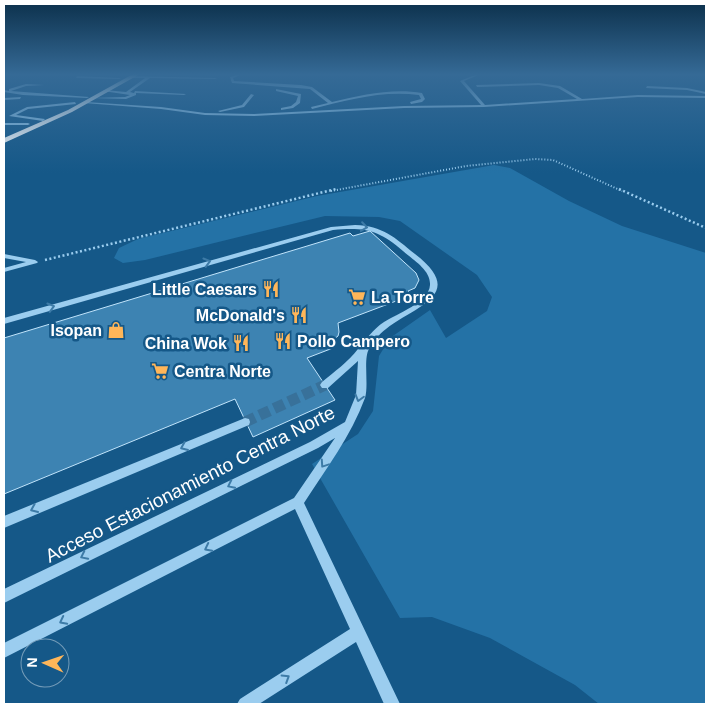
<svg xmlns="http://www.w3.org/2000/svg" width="710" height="708" viewBox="0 0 710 708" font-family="Helvetica,sans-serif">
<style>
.green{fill:#2472a6}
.building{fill:#3d83b2;stroke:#c1e4fb}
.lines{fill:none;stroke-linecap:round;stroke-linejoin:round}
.minor-tunnel{stroke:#38719a;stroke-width:11;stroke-dasharray:11 5;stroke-linecap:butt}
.path-far1{stroke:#9bcdef;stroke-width:2;stroke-dasharray:1 2;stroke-linecap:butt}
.path{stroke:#9bcdef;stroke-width:2.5;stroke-dasharray:2 2.5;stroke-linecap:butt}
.minor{fill:#9bcdef;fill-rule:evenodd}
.highway{fill:#fff;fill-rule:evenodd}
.oneway{stroke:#3d7ba7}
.labels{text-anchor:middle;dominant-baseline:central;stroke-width:5;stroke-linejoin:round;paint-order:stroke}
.poi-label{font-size:16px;font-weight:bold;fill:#fff;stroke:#155888;text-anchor:end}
.near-street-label{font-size:19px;fill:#fff;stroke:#155888}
</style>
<rect width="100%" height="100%" fill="#155888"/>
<!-- green -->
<path class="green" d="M494,165L510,168L569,201L622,226L706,253V704H599L575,685L490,638L432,617L400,618L312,464L358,434L373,411L379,356L390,338L430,310L446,338L487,311L492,297L477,275L400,221L379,217L325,216L145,260L123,263L114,258L119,248L138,239L317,196Z"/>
<!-- building -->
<path class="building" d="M370,231L416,273L419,280L415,288L408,291L412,295L338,323L339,332L338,336L329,343L333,348L307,358L335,400L253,437L235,399L4,494V338L350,233L353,236Z"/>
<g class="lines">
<!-- minor-tunnel -->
<path class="minor-tunnel" d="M245,422L325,385"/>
<!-- path-far1 -->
<path class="path-far1" d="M331,191L466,166L535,159L553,160L622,191"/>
<!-- path -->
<g class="path">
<path d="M619,189L706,228"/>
<path d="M45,260L336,189"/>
</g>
<!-- minor -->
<g class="minor">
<path d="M239,74H243L233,78L234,81L301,85L312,87L332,102C362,95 392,88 422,93L425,99L422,102L411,104L410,102L421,99L419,95C383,90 347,100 312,109L311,107L328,103L310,89L232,83L230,77Z"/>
<path d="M477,74H481L464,81L485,105L577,99L558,88L539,85L477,87L476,85L539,83L560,86L582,99L638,95L706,96V98L638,97L484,107L404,108L254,116L205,115L161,109L84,103L86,102L161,107L205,113L254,114L404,106L481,105L460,81Z"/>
<path d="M77,76L119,78L121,79L76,78Z"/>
<path d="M129,76L215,78L217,79L150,78L130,92L134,93L135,91L186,94L184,95L136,93V95L126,99L92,98L125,97L130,95L103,91L105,90L126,92L145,78H130Z"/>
<path d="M26,84L44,85L26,86L11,91L89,97L87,98L23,95L4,92V90L9,91V89Z"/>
<path d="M647,86L687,88L706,92V94L687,90L646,88Z"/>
<path d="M276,89L301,94L300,103L293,108L281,110V108L291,106L296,102L298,96L276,91Z"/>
<path d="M251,94L254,95L244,107L220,112L218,111L242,105Z"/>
<path d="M21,97L20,99L4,100V98Z"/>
<path d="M75,102L76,104L28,109L16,115L45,119L43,121L9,116L27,107Z"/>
<path d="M4,123H28L30,124L28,125H4Z"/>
<path d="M355,225C383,226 394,237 415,254C468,295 415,306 386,329C379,334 373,342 369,349C363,359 369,385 365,398C351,436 326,469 304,503L400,704H384L356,642L259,704H237L240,699L350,629L295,509L4,658V643L294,498L335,438L318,448L4,603V589L310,442L345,422L356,395L358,361L328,388H322L320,385L322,382C334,372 348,362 358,349C366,340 373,329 384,322C397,314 429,302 430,285C431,270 413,260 403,251C379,230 365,227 333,230L4,324V318L331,227Z"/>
<path d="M4,254L35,260L38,262L37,263L4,272V268L26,262L4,258Z"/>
<path d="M245,418L249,419L250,422L249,425L4,528V516Z"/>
</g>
<!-- highway -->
<path class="highway" d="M133,74H140L72,112L4,143V138L68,110Z"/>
</g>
<!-- one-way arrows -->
<defs><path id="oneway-chevron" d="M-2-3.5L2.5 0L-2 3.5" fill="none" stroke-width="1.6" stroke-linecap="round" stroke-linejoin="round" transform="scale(1.25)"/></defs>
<g class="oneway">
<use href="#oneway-chevron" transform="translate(364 227) rotate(8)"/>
<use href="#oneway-chevron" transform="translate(207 262) rotate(-16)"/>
<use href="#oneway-chevron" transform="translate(51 307) rotate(-16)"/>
<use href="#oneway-chevron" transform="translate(359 398) rotate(106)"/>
<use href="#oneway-chevron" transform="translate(184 447) rotate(157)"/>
<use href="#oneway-chevron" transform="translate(324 464) rotate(124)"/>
<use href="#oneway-chevron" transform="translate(231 485) rotate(154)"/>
<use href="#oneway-chevron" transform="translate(34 509) rotate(157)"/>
<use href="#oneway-chevron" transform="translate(208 548) rotate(153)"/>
<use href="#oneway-chevron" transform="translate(84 556) rotate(154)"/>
<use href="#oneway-chevron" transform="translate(63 621) rotate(153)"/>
<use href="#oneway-chevron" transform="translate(286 678) rotate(-32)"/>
</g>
<!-- sky -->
<linearGradient id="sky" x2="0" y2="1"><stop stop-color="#0c304b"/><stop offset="0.43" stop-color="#356a96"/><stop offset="1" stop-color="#356a96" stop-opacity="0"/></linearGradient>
<rect width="710" height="173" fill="url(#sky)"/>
<!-- icons -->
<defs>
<g id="restaurant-bare" transform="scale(1.35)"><path d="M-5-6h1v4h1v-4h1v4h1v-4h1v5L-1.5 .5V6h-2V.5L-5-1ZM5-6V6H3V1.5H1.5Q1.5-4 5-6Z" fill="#ffb659" stroke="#155888" stroke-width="2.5" paint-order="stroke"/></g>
<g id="supermarket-bare" transform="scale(1.35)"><path d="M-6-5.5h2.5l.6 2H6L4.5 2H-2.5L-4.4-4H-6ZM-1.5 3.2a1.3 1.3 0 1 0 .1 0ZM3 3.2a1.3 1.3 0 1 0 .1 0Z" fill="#ffb659" stroke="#155888" stroke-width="2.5" paint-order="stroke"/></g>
<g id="shop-bare" transform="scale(1.35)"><path d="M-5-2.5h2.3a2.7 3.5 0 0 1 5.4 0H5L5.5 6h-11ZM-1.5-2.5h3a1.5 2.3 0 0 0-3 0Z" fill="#ffb659" stroke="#155888" stroke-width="2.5" paint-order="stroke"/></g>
</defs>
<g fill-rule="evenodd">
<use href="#restaurant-bare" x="271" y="289"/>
<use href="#supermarket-bare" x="357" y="297"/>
<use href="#restaurant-bare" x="299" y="315"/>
<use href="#shop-bare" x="116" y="330"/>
<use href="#restaurant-bare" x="283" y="341"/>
<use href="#restaurant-bare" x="241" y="343"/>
<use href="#supermarket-bare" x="160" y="371"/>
</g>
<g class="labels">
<!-- poi labels -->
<g class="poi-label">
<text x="257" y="289">Little Caesars</text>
<text x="371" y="297" text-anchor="start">La Torre</text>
<text x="285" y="315">McDonald's</text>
<text x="102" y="330">Isopan</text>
<text x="297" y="341" text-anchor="start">Pollo Campero</text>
<text x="227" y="343">China Wok</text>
<text x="174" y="371" text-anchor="start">Centra Norte</text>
</g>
<!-- near-street labels -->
<g class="near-street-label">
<text transform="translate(190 484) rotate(-27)">Acceso Estacionamiento Centra Norte</text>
</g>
</g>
<!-- border -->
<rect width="710" height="708" fill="none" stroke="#ffffff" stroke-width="10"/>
<!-- north arrow -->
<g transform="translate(45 663) rotate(272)"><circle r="24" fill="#155888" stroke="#739bb8"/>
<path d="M0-4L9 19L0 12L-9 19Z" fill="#ffb659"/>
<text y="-8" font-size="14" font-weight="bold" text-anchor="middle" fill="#ffffff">N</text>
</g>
</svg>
